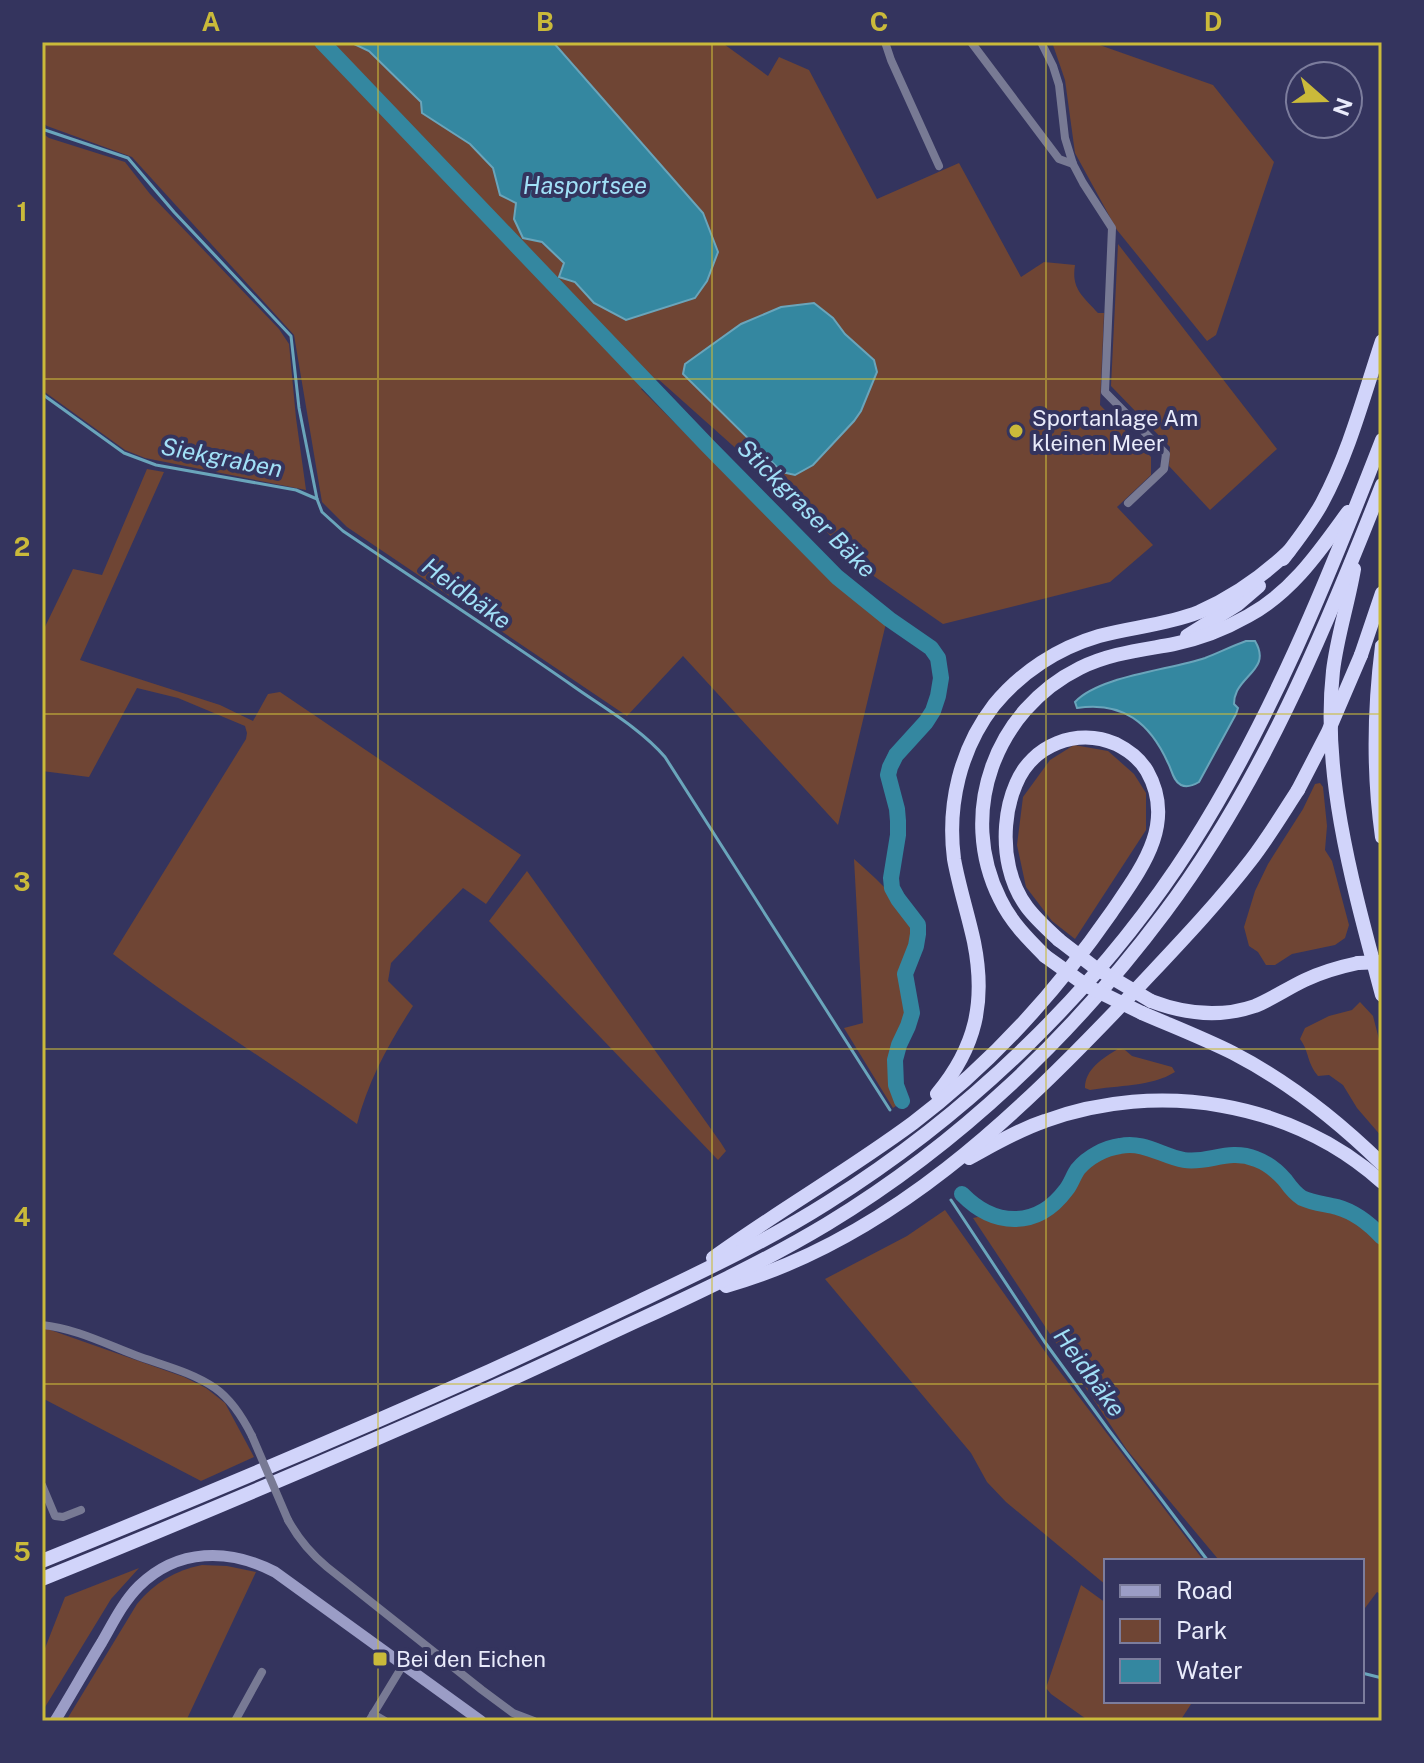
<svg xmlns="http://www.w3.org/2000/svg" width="1424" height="1763" viewBox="0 0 1424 1763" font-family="'Public Sans',sans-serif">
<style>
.green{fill:#6f4534;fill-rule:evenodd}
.water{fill:#3487a0;stroke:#6aa5bb;stroke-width:2}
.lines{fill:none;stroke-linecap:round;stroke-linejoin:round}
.stream{stroke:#6aa5bb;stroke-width:3}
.river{stroke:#3487a0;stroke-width:16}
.street{stroke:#787a94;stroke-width:8}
.secondary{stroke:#9b9dc6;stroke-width:11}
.highway{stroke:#d1d4fa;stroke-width:14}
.street-bridge{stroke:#787a94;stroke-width:8}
.highway-bridge{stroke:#d1d4fa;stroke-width:14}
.grid{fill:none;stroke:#caba3a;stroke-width:2;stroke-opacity:0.55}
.poi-dot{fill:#caba3a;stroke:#34345e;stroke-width:3}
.labels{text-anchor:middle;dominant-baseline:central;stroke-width:8;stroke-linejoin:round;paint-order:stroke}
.poi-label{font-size:22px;fill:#e9ebfb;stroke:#34345e;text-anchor:start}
.water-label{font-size:24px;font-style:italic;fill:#a1e0f7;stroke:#34345e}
.neatline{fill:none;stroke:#caba3a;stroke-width:3}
.grid-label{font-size:26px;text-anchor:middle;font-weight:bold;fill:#caba3a}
</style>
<rect width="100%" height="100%" fill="#34345e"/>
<!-- green -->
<g class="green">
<path d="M42,42H315L508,247L385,97L331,42H350L369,51L456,136L470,144L494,168L500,195L516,203L514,219L564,263L575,282L594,303L626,320L695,298L703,213L553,42H721L768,76L779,57L809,70L877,199L959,163L1021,277L1044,262L1075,265C1071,289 1083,296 1098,313H1104L1100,405L1151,457V475L1117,507L1153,545L1110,582L943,624L855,563L814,518L657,378L641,389L838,586L887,619L838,825L683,656L627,716L347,527L322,502L294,335L132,157L47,126L42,122ZM833,318L845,334L874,360L877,372L868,391Z"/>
<path d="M1052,42H1091L1213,85L1274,162L1216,335L1207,341L1117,230L1075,153L1065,80Z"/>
<path d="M42,133L49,138L125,162L150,194L279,329L289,344L296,418L306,490L145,458L125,450L42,390Z"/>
<path d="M1118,244L1277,449L1210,510L1169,466L1170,447L1111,386Z"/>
<path d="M147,469L164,472L80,660L220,705L253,721L268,694L280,692L521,855L486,904L463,888L391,963L388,981L413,1006C389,1043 368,1081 357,1124C277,1066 192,1015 113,954L246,739L247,733L245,726L178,698L137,688L89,777L42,771V633L73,569L102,575Z"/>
<path d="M1074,745L1108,751L1134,774L1146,793V830L1075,939L1052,921L1026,887L1017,845L1023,797L1050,760Z"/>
<path d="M1320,783L1323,787L1327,826L1325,850L1332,861L1349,925L1345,938L1335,945L1292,954L1275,965H1266L1258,952L1249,946L1244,927L1255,891L1268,864L1303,809L1315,784Z"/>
<path d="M854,859C871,874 916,913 914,936C913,951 903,963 902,978C901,992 910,1007 905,1021C902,1031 894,1039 891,1049C887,1066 891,1089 899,1104L893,1108L844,1028L863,1023Z"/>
<path d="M527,871L721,1143L726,1151L718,1160L489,921Z"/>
<path d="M1360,1002L1373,1016L1382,1051V1137L1357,1108L1343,1085L1329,1075L1318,1076C1306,1061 1310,1053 1300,1039L1305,1028L1329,1016L1352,1010Z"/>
<path d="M1118,1049L1125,1050L1132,1056L1172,1067L1175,1072C1151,1087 1118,1085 1090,1090L1085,1088C1085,1069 1103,1058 1118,1049Z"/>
<path d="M1129,1151L1149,1152L1183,1164L1242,1157L1265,1165L1300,1200L1317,1207L1342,1212L1359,1220L1382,1240V1595L1377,1592L1362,1612V1561H1219L1218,1559L1127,1450L973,1218C997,1211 1019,1235 1045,1218C1053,1213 1059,1203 1065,1195C1085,1166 1095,1158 1129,1151Z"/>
<path d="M945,1210L1051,1360L1204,1561H1106V1585L1006,1502L987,1482L971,1453L825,1279L907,1236Z"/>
<path d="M42,1327L184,1377L206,1388L225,1403L254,1457L201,1481L42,1398Z"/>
<path d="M202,1565L227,1566L256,1572L186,1721H66L137,1604C154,1583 176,1570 202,1565Z"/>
<path d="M139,1568L111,1599L42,1712V1656L65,1597Z"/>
<path d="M1081,1585L1106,1603V1701H1193L1180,1721H1089L1051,1694L1046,1688Z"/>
</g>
<!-- water -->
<g class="water">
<path d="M350,42H553L703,213L718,252L707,281L695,298L626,320L594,303L575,282L559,277L564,263L542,242L523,238L514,219L516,203L500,195L493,168L470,144L422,113L421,102L369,51Z"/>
<path d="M814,303L833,318L845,334L874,360L877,372L861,411L854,421L813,465L795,475L782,472L683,374L685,364L741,324L781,307Z"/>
<path d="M1246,641H1255C1270,666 1246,673 1237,691C1235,695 1234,700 1234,704L1238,708L1236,714L1199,782C1194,785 1187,788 1181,785C1173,781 1172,770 1168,763C1150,723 1123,701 1077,708L1075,702C1099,676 1170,670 1205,658C1218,653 1232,646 1246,641Z"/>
</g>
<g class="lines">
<!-- stream -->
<g class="stream">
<path d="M42,129L128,158L174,212L291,336L299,408L317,499L322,512L343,531C420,583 497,633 573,686C604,708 640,728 665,757L890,1110"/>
<path d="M42,394L124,453L156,465L296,490L317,499"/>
<path d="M951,1200L1044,1341L1108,1429L1208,1561"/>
<path d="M1362,1673L1382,1678"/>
</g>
<!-- river -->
<g class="river">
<path d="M322,42L708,446L837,577L889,619L931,648L938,658L941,678L938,696L933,711L926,722L896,755L890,767L888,775L897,809L898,821V835L891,878L892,888L898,899L918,925V934L916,946L905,974L912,1013L908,1026L899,1045L895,1060L896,1085L902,1101"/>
<path d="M962,1194C994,1227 1037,1229 1066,1190C1071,1184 1073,1176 1078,1169C1088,1157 1105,1148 1120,1146C1144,1141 1162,1156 1184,1160C1209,1164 1228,1148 1256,1159C1267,1163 1278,1172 1285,1180C1290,1187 1294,1193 1302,1198C1313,1203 1325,1204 1337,1207C1355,1212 1369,1223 1382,1237"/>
</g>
<!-- street -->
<g class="street">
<path d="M885,42L891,60L939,166"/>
<path d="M971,42L1059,159L1073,164"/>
<path d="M1041,42L1053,66L1059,85L1065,138L1073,164L1083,183L1112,228L1105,392L1166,454L1164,469L1128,503"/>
<path d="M42,1325C74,1328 106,1344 135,1355C162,1365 192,1372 215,1388C232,1400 243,1418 252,1436"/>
<path d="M42,1485L55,1516L63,1517L81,1510"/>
<path d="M288,1520C299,1540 310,1553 327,1567L482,1690L513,1713L534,1721"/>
<path d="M373,1714L385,1721"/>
<path d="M235,1721L262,1672"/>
<path d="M369,1721L403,1665"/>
</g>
<!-- secondary -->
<path class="secondary" d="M55,1721C71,1695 86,1668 102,1642C113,1623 123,1602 139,1586C178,1548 229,1548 275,1572L481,1721"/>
<!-- highway -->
<g class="highway">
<path d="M1283,559C1297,541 1311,523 1322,503C1349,453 1364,395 1382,341"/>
<path d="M1354,569C1348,604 1337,637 1333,671C1321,777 1355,893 1382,995"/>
<path d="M1187,636L1238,604L1259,586"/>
<path d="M1382,646C1374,709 1373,774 1382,837"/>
<path d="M1361,655L1382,593"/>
<path d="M1045,956C1028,939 1011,922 1000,899C957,813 995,710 1080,668C1110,653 1142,650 1174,644C1200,639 1225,629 1248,616C1292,592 1319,552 1348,512"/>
<path d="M1151,1001C1185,1014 1220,1018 1255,1006C1272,999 1288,988 1305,980C1322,972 1339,967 1358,963"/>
<path d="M1142,1013C1172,1026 1203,1038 1233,1053C1289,1082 1337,1120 1382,1164"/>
<path d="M937,1094C976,1047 986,1002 974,942C968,914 959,887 954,859C947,805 960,749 994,705C1021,672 1058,648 1099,636C1132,627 1166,625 1199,612C1233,597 1262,577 1289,551"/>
<path d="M969,1158C993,1145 1018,1130 1045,1121C1158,1080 1291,1101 1382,1182"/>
<path d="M713,1258C778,1211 848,1171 913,1123C990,1065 1056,992 1111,913C1141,869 1177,824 1147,771C1140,759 1128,750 1116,744C1077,727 1032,745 1016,784C1005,809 1003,841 1009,867C1017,902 1034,917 1059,940"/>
<path d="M726,1286C889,1240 1016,1116 1130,996C1171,952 1214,908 1251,860C1268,838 1283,813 1298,790"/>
<path d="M42,1561C193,1500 342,1437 490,1371C540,1348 590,1325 640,1301C703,1271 767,1241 827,1203C969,1114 1100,988 1191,846C1271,720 1328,579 1382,440"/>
<path d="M42,1579C191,1519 338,1456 485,1391C537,1368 589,1343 641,1319C704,1290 767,1260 827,1224C959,1144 1073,1035 1165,912C1261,784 1324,633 1382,485"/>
</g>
<!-- street-bridge -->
<path class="street-bridge" d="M252,1436L288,1520"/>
<!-- highway-bridge -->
<g class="highway-bridge">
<path d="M1298,790L1328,732L1361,655"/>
<path d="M1059,940L1094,967L1151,1001"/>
<path d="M1045,956L1087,986L1142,1013"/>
<path d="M1358,963L1382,962"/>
</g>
</g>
<!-- grid -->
<path class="grid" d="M378,42V1721M712,42V1721M1046,42V1721M42,379H1382M42,714H1382M42,1049H1382M42,1384H1382"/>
<!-- markers -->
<g class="poi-dot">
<circle cx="1016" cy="431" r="8"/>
<rect x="372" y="1651" width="16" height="16" rx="4"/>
</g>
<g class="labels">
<!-- poi labels -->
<g class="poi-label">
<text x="1032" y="418">Sportanlage Am<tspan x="1032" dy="25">kleinen Meer</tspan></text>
<text x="396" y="1659">Bei den Eichen</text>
</g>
<!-- water labels -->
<g class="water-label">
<text x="585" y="185">Hasportsee</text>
<text transform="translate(222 457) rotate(11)">Siekgraben</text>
<text transform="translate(807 508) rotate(45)">Stickgraser Bäke</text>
<text transform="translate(467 593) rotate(36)">Heidbäke</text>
<text transform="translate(1090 1372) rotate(54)">Heidbäke</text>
</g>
</g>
<!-- border -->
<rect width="1424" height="1763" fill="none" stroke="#34345e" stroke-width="88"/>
<!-- legend -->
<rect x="1104" y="1559" width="260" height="144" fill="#34345e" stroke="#7c7d9d" stroke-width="2"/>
<rect x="1120" y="1585" width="40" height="12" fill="#9b9dc6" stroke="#7c7d9d" stroke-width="2"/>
<text x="1176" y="1599" font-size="24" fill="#e9ebfb">Road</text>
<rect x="1120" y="1619" width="40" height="24" fill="#6f4534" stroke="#7c7d9d" stroke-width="2"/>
<text x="1176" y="1639" font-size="24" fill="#e9ebfb">Park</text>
<rect x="1120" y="1659" width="40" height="24" fill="#3487a0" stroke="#7c7d9d" stroke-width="2"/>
<text x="1176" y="1679" font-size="24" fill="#e9ebfb">Water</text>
<!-- north arrow -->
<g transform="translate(1324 100) rotate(110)"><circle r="38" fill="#34345e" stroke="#7c7d9d" stroke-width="2"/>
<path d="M0-6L14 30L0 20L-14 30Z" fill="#caba3a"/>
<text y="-12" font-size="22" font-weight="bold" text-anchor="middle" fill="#e9ebfb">N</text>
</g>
<rect x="44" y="44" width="1336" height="1675" class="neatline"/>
<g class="grid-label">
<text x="211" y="31">A</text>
<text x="545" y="31">B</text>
<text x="879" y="31">C</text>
<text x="1213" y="31">D</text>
<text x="22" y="221">1</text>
<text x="22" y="556">2</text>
<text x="22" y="891">3</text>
<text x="22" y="1226">4</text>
<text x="22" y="1561">5</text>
</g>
</svg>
